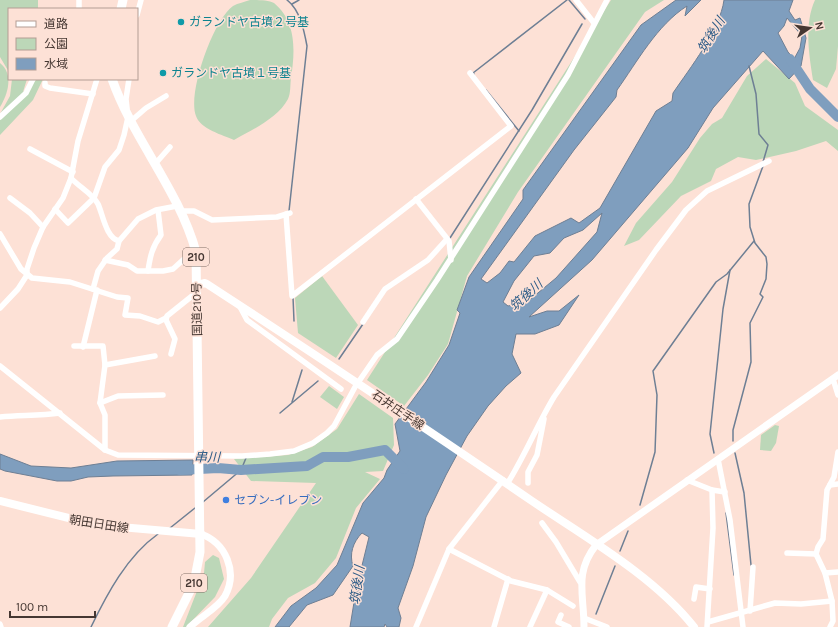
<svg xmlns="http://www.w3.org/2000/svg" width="838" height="627" viewBox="0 0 838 627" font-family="Karla,'Noto Sans JP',sans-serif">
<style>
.green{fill:#bcd7b8}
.water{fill:#7f9ebe;stroke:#6e7f94;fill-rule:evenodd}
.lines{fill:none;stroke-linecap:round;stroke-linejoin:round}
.stream{stroke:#6e7f94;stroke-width:1.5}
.river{stroke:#7f9ebe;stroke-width:10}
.minor{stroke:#fff;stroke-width:5.5}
.tertiary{stroke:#fff;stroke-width:7}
.secondary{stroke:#fff;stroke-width:8}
.trunk{stroke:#fff;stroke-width:9}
.culture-dot{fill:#0f9aa8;stroke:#fde1d6;stroke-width:1.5}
.shop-dot{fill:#3f7fe0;stroke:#fde1d6;stroke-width:1.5}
.labels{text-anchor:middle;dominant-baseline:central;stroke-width:3;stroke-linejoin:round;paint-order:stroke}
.shield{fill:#fde1d6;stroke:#7c6a63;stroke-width:1}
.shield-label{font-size:11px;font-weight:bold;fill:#453732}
.culture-label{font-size:12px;fill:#0d838f;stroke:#fde1d6;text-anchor:start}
.street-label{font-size:12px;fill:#453732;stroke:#fde1d6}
.shop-label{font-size:12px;fill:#366cbe;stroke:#fde1d6;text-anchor:start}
.water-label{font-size:13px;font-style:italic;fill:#2b5b87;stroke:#fde1d6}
</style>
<rect width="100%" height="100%" fill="#fde1d6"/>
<!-- green -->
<g class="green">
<path d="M0,0H38V9H9V72L0,57Z"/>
<path d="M250,0C257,0 269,0 274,3C297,22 295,52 291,78C290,84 291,93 288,99C278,118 252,130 234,140C223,135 200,129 196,116C187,94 213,20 233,6C238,3 245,2 250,0Z"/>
<path d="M611,0H664L645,12L518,192L467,276L448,344L428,375L404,406L367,380Z"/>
<path d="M815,0H838V46L836,69L827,88L813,80C809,54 804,24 815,0Z"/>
<path d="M766,59L795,83L805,106L838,130V151L826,141L796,151L756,160L738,157L716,169L711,181L681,196L639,240L624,246L636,223L672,182L700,138L712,124L722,118L747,76Z"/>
<path d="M0,63C14,74 8,94 0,107Z"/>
<path d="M12,79H27L23,92L37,79H43L33,100L0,135V114L10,96Z"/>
<path d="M322,276L358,325L336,358L298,333L295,298Z"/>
<path d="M329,386L344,397L337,409L320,397Z"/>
<path d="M359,394L393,418L394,445L383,471L365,472L380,479L356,508L336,558L315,583L288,598L272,619L269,627H208L251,578L316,483L251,481L234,459L288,455L312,447L337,429Z"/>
<path d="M775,425L779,426L776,443L771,451L760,450L761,435Z"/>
<path d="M213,555L219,558L224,579L215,597L186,627H183L204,573L205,562Z"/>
</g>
<!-- water -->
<g class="water">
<path d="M676,0H701L685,16L687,6C657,25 637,62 617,90L616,97L574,150L481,279L487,283L500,273L509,261L514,262L535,236L571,218L579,223L600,208L656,111L672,101L673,93C690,68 720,30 724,0H793L789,11L795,20L800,18L806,38L801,66L789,79L763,51L713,108L688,148L592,260L529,317L547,311H559L579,295L559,325L535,334H516L512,354L521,373L506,386L488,406L467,436L446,475L426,517L413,566L398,608L401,618L399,627H387L385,624L384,627H350L356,590L369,537L362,533C353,542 349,554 353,566L333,595L307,605L289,627H275L291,606L316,588L337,565L363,503L384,478L387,470L400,451L395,424L426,382L449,345L460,313L457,310L469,277L523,199V190L641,25ZM787,18L802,36L800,48L794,59L788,52L778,33L784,26ZM602,213L597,232L556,278L527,302L508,306L503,302L514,281L534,256L550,253L564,238L583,230Z"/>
<path d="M0,454L31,466L71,468L117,461L193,460L192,475L113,476L88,477L71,481H57L5,471L0,469Z"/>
</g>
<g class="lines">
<!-- stream -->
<g class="stream">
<path d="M287,0C300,10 304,30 307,46L289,211"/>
<path d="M569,0L585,19"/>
<path d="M292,4L299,0"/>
<path d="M749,66L756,94L759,134L768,145L763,162"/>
<path d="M474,74L473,73L567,0"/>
<path d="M486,90L519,131"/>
<path d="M450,238L532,110L582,24"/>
<path d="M293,297L294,321"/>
<path d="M339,359L363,324"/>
<path d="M292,402L302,370"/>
<path d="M280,413L318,381"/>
<path d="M733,441V430L751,362L750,323L763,297L760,294L766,279L767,264L766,257L755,243L750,227L749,204L763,166"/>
<path d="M714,453L710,434L723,309L730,270"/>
<path d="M735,453L744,493L751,565"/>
<path d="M203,502L241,470L246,458"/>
<path d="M640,505L655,452L657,395L653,371L716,282L727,274L754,241"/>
<path d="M726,513L734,575"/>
<path d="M170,528L195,508"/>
<path d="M620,551L628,531"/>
<path d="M596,614L615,566"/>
<path d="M91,627C107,594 127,556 158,534"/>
</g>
<!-- river -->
<g class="river">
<path d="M790,59L810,89L838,117"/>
<path d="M180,470L218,468L241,470L307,466L323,457H348L385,450L404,469"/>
</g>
<!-- minor -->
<g class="minor">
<path d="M576,0L594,23"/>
<path d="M79,9V0"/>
<path d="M137,15L141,0"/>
<path d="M45,83V86L50,88L93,94"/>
<path d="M127,108L126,99L129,79"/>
<path d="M0,117L26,93L33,79"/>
<path d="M131,121L146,108L166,96"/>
<path d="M30,149L73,172"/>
<path d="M155,164L170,147"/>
<path d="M71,178C79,187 93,194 98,204C103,215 106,238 119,241"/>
<path d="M10,198L30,213L43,227"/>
<path d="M416,199L449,241L451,260"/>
<path d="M55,209L68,223L94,198L105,167L119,150L124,135L128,117"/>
<path d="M180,211H194L212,220L277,217L290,213"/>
<path d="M286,214L292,296L511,126L470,73"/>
<path d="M0,234L21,269L32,278L70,282L117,297L128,298L125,315L140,316L158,322L166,318"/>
<path d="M105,260L128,265L137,271H163L173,269L195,249"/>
<path d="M148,271C150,257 152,247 161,235L158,210"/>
<path d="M93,289L98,271L107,258L117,249L119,241L138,219L156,210L177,206"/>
<path d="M239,305L247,320L341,389"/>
<path d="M0,308L18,289L27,275V269L34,248L43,227L63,198L71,178L78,141L97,79"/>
<path d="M363,322L385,289L428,260L447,239"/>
<path d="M74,346H103L105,365"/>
<path d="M83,347L97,290"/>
<path d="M171,354L175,339L166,320L167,316L197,292"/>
<path d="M0,366L105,450L118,455L242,456L270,454L294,451L313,443L327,433L334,426L355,387L377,355L397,339L437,280L568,75L607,0"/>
<path d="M833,379L838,395"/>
<path d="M100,403L118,396L163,395"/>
<path d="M0,417C20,415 39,416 60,413"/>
<path d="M105,450V415L100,403L105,365L155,356"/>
<path d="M718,459L730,520L743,627"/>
<path d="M687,480L712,490L713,528L707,627"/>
<path d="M528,483V472L537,455L544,419"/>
<path d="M507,484C525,456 537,425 554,397L656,250L686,210L707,191L769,161"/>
<path d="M830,485L838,484"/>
<path d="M712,490L725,492"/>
<path d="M542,523L556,542L580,582"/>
<path d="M449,549L511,581L547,590L573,606"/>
<path d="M787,553L816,554"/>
<path d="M825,573L838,572"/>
<path d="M694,599L696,587L710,589"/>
<path d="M750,611L753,567"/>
<path d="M561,615L558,622L569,627"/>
<path d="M584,618L607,627"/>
<path d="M708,622L775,603L801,604L832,601"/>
<path d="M0,624L1,627"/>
<path d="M416,627L449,549L503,480"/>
<path d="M494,627L508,579"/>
<path d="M530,627L547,590"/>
<path d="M830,627L833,621L832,601L825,573L816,554L818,547L823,539L827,490L834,477L838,452"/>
</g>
<!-- tertiary -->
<g class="tertiary">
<path d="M190,627C200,617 218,608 225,596C238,572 226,543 201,534"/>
<path d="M584,627C584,594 574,573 596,545L838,375"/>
</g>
<!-- secondary -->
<g class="secondary">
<path d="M197,285L205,283L207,284C316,355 424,427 532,501C585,537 654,576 694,627"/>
<path d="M0,501L97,525L201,534"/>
</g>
<!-- trunk -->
<g class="trunk">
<path d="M121,9L123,0"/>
<path d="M112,79C133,139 179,190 196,252L200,552L194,583L172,627"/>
</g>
</g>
<!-- markers -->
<g class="culture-dot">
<circle cx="181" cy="22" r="4"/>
<circle cx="163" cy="73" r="4"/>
</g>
<circle class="shop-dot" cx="226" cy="500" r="4"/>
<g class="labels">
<!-- shield labels -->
<g class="shield">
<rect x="183" y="248" width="26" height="18" rx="3"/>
<rect x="181" y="574" width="26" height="18" rx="3"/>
</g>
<g class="shield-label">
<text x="196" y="257">210</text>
<text x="194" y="583">210</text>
</g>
<!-- culture labels -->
<g class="culture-label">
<text x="189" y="22">ガランドヤ古墳２号基</text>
<text x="171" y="73">ガランドヤ古墳１号基</text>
</g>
<!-- street labels -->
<g class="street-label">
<text transform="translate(197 309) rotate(-91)">国道210号</text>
<text transform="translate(398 410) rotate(34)">石井庄手線</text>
<text transform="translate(99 524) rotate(9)">朝田日田線</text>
</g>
<!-- shop labels -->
<g class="shop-label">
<text x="234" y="500">セブン-イレブン</text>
</g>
<!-- water labels -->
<g class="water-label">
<text transform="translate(711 35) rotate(-58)">筑後川</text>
<text transform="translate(526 295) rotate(-42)">筑後川</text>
<text transform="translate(207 457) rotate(1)">串川</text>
<text transform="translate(357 585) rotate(-82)">筑後川</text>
</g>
</g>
<!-- legend -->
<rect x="8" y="8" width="130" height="72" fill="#fde1d6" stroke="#b39d94"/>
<rect x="16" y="21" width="20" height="6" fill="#ffffff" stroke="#b39d94"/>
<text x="44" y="28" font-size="12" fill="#453732">道路</text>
<rect x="16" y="38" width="20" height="12" fill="#bcd7b8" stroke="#b39d94"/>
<text x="44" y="48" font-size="12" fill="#453732">公園</text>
<rect x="16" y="58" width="20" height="12" fill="#7f9ebe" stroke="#b39d94"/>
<text x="44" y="68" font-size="12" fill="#453732">水域</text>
<!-- north arrow -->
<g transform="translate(810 28) rotate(77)" stroke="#fde1d6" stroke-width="3" paint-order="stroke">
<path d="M0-3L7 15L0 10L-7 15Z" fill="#453732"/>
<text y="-6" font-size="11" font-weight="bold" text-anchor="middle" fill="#453732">N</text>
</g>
<!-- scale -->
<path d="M10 611v6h85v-6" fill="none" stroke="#453732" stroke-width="2"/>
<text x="16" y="611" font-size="12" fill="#453732" stroke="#fde1d6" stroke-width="3" paint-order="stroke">100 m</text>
</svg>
